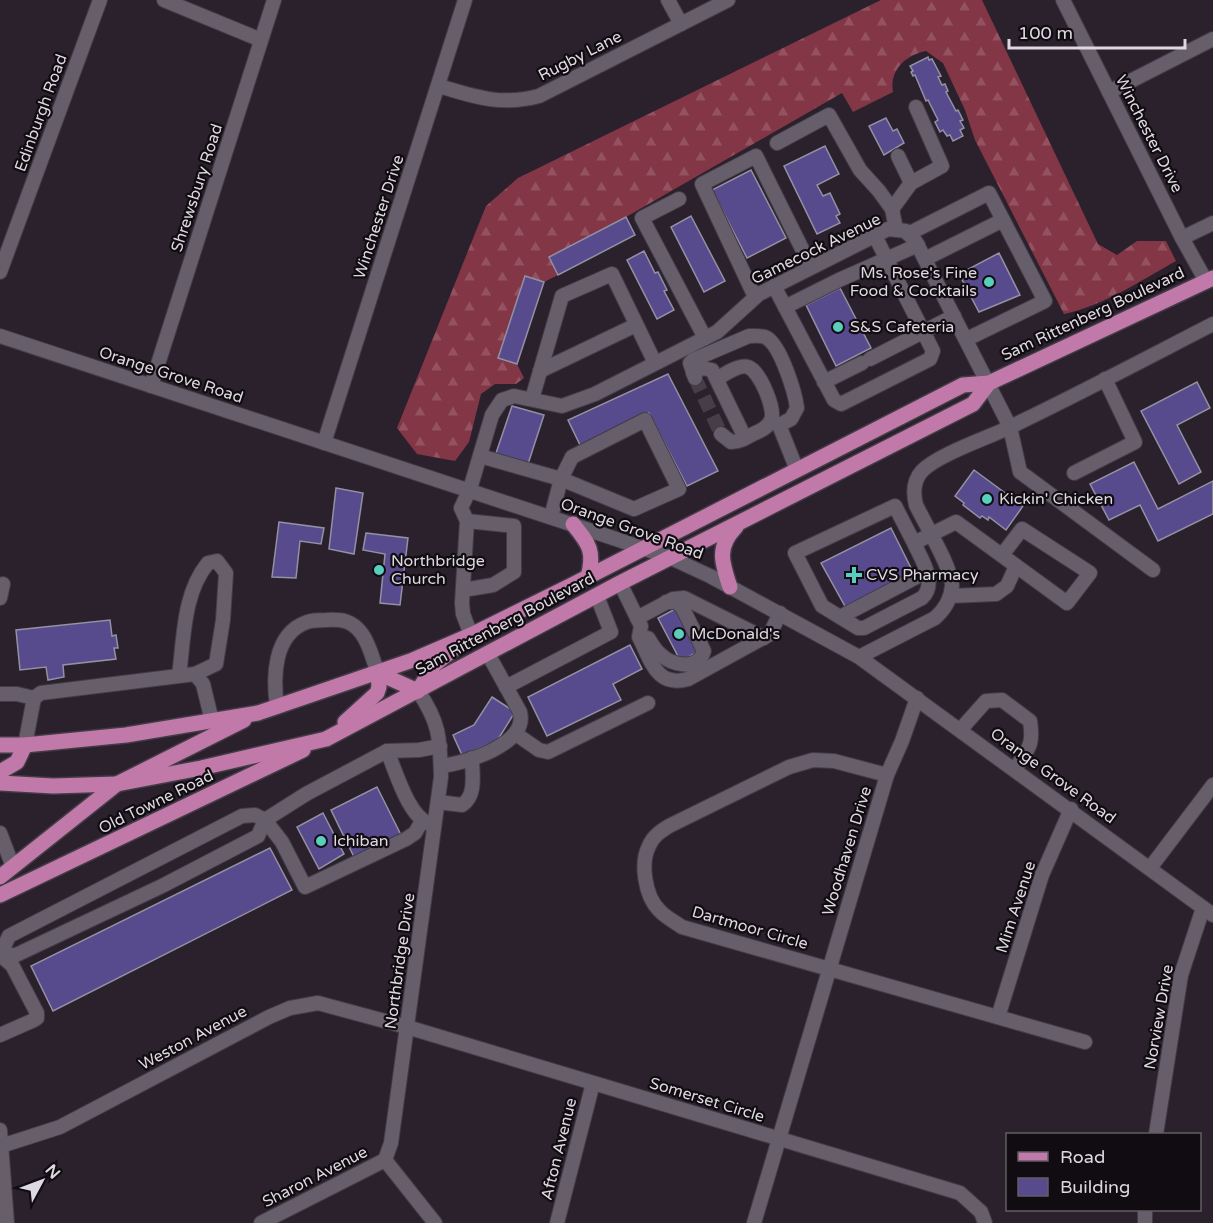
<svg xmlns="http://www.w3.org/2000/svg" width="1213" height="1223" viewBox="0 0 1213 1223" font-family="'Varela Round',sans-serif">
<style>
.forest{fill:url(#forest-firs)}
.building{fill:#574b8e;stroke:#9391a2;stroke-width:1.5}
.lines{fill:none;stroke-linecap:round;stroke-linejoin:round}
.minor-tunnel{stroke:#453d48;stroke-width:14;stroke-dasharray:14 7;stroke-linecap:butt}
.minor-casing{stroke:#433c46;stroke-width:16}
.major-casing{stroke:#433c46;stroke-width:18}
.minor{stroke:#675e6b;stroke-width:14}
.major{stroke:#c079a8;stroke-width:15}
.poi-dot{fill:#5acebc;stroke:#100c11;stroke-width:2}
.labels{text-anchor:middle;dominant-baseline:central;stroke-width:4.5;stroke-linejoin:round;paint-order:stroke}
.street-label{font-size:16px;fill:#ded9e0;stroke:#100c11}
.poi-label{font-size:16px;fill:#ded9e0;stroke:#100c11;text-anchor:start}
</style>
<defs>
<pattern id="forest-firs" width="22" height="20" patternUnits="userSpaceOnUse" patternTransform="scale(1.5)"><rect width="22" height="20" fill="#833645"/><path d="M5 1l3.5 6h-7zM16 11l3.5 6h-7z" fill="#945260"/></pattern>
</defs>
<rect width="100%" height="100%" fill="#2a212d"/>
<!-- forest -->
<path class="forest" d="M881,0H982L1098,244L1117,255L1137,241H1166L1176,261C1140,281 1105,305 1064,314L975,140L965,110L943,63L926,51C906,55 889,70 893,92L853,112L842,93L626,217L549,257L558,275L544,282L498,358L517,364L524,378L516,384H495L481,394L469,442L455,461L417,454L397,428L486,206L518,178Z"/>
<!-- building -->
<g class="building">
<path d="M928,57L929,60L932,59L941,76L938,77L942,85L945,84L948,91L946,92L956,111L958,110L963,120L960,121L964,128L960,130L963,136L953,141L950,135L947,136L943,130L940,132L935,122L938,120L928,100L926,101L915,75L913,76L911,72L913,71L910,66Z"/>
<path d="M886,118L893,131L897,129L904,143L884,155L869,126Z"/>
<path d="M825,146L839,174L817,185L823,196L830,193L840,214L836,216L840,223L817,234L784,166Z"/>
<path d="M751,170L786,238L747,258L712,190Z"/>
<path d="M691,216L725,281L704,292L671,227Z"/>
<path d="M626,217L635,235L558,275L549,257Z"/>
<path d="M644,251L655,273L658,272L667,290L664,291L674,310L657,319L627,260Z"/>
<path d="M999,253L1020,295L979,312L959,274Z"/>
<path d="M525,276L544,282L517,364L498,358Z"/>
<path d="M840,288L871,348L836,366L806,305Z"/>
<path d="M668,374L718,471L687,486L649,413L581,447L568,420Z"/>
<path d="M1197,382L1210,408L1177,425L1201,472L1179,484L1141,411Z"/>
<path d="M512,406L544,415L527,467L495,456Z"/>
<path d="M1134,462L1158,509L1213,481V514L1158,541L1140,505L1109,520L1090,484Z"/>
<path d="M974,470L1023,506L1006,530L989,517L988,520L982,516L980,518L963,505L964,503L955,496Z"/>
<path d="M336,488L363,493L354,554L329,549Z"/>
<path d="M279,522L324,528L321,544L300,541L296,578L272,577Z"/>
<path d="M891,528L913,572L846,608L821,563Z"/>
<path d="M366,533L408,538L400,605L380,603L385,554L363,550Z"/>
<path d="M679,607L701,649L681,662L658,618Z"/>
<path d="M110,620L112,636L116,635L118,648H114L116,659L63,665L64,677L48,680L46,667L20,670L16,630Z"/>
<path d="M630,645L642,669L613,684L621,700L547,736L528,697Z"/>
<path d="M492,697L515,712L497,741L462,755L453,735L474,725Z"/>
<path d="M377,787L401,835L355,859L331,810Z"/>
<path d="M323,813L344,854L319,869L297,827Z"/>
<path d="M270,848L292,890L53,1011L31,966Z"/>
</g>
<g class="lines">
<!-- minor-tunnel -->
<path class="minor-tunnel" d="M695,378L721,434"/>
<!-- minor casing -->
<g class="minor-casing">
<g id="minor">
<path d="M164,0L261,40"/>
<path d="M668,0L681,24"/>
<path d="M1063,0L1182,238L1206,281"/>
<path d="M439,86C476,97 500,106 539,96L728,0"/>
<path d="M1109,92L1213,39"/>
<path d="M777,143L829,115L860,170L879,191L892,209L896,229"/>
<path d="M898,156L911,183"/>
<path d="M679,199L642,218L705,338"/>
<path d="M892,209L911,183L942,166L916,107"/>
<path d="M908,234L989,193L1045,301L967,339"/>
<path d="M1182,238L1213,223"/>
<path d="M925,259L1003,220"/>
<path d="M0,272L100,0"/>
<path d="M774,286L834,400L841,404L930,359L933,351L875,236"/>
<path d="M755,297L702,184L756,156L811,267"/>
<path d="M785,307L839,280L918,245"/>
<path d="M0,336L613,538L671,558L710,576L859,657L1213,915"/>
<path d="M870,359L954,316"/>
<path d="M540,371L636,325"/>
<path d="M693,373L702,368L712,370L745,438"/>
<path d="M695,378L690,363L693,360L749,336C755,336 762,335 767,338C781,347 795,392 797,408L791,419L779,425"/>
<path d="M718,378C725,374 740,364 748,367C760,371 776,410 771,420C768,428 760,431 753,434C746,438 739,442 731,442L721,434"/>
<path d="M824,382L862,363"/>
<path d="M151,386L274,0"/>
<path d="M532,399L562,296L612,274L655,363"/>
<path d="M771,421L779,425L797,470"/>
<path d="M324,443L465,0"/>
<path d="M480,456L561,479L572,457L645,420L679,489L634,509L561,479L551,517"/>
<path d="M1074,473L1135,442L1105,379"/>
<path d="M914,543C921,559 938,583 922,598L864,628H858L822,606L795,553L895,506L914,543L956,522L1067,603L1090,573L1022,529L1002,555"/>
<path d="M620,583L641,626L639,637C651,660 656,688 688,679L770,634L780,613"/>
<path d="M463,590L493,585L514,572V526L467,521"/>
<path d="M950,596L996,594L1007,586L1016,566"/>
<path d="M0,598L3,584"/>
<path d="M840,617L926,572"/>
<path d="M637,618L673,599L684,598L764,638"/>
<path d="M471,635L463,614L462,603L467,521L461,508L470,489L492,415L502,400L514,396L562,406L595,394L717,332L759,294L888,229L906,231L916,242L1010,427L1020,472L1153,570"/>
<path d="M648,638C652,644 655,650 660,654C672,666 698,671 704,651L682,607L676,602H666"/>
<path d="M859,657L935,618C944,610 951,599 952,586C953,570 924,522 916,505C913,493 913,481 922,471C937,455 987,438 1008,428C1077,395 1145,359 1213,324"/>
<path d="M195,674L203,684L212,721"/>
<path d="M506,687L611,632L597,596"/>
<path d="M418,691C440,723 440,739 441,777L391,1143L385,1160L435,1223"/>
<path d="M0,694H17L34,698"/>
<path d="M277,707C273,678 273,634 307,622C313,620 320,620 326,620C341,619 352,620 362,634C370,645 373,661 378,673"/>
<path d="M961,729L986,701L1002,700L1030,721C1034,746 1028,749 1015,769"/>
<path d="M516,734L539,750L548,752L648,703"/>
<path d="M25,745L34,698L41,693L195,674L216,664L223,620L226,573L217,561L208,563C183,593 184,638 179,676"/>
<path d="M387,751C396,771 408,817 430,824"/>
<path d="M441,766C465,763 528,745 520,712L488,654"/>
<path d="M887,775L834,761L813,760L789,767L669,826C661,831 653,836 649,846C640,863 645,896 659,910C665,917 675,922 682,927L1085,1042"/>
<path d="M438,802L462,805C477,795 472,774 472,758"/>
<path d="M255,815L265,820L258,836L162,886L16,955H0L9,936L242,816Z"/>
<path d="M422,821L415,833L406,839L305,887L282,842L265,820L306,794L387,751L419,750L440,746"/>
<path d="M0,833L13,867"/>
<path d="M1150,868L1213,785"/>
<path d="M998,1017L1042,875L1071,809"/>
<path d="M0,1035L34,1020L37,1018V1013L12,965L0,955"/>
<path d="M0,1130L7,1223"/>
<path d="M1156,1134L1181,975L1203,908"/>
<path d="M1,1146L60,1127L269,1017L290,1008L318,1003L407,1027L960,1193L981,1212L985,1223"/>
<path d="M261,1223L385,1160"/>
<path d="M557,1223L593,1083"/>
<path d="M754,1223L887,775L902,741L917,698"/>
<path d="M1145,1223V1210"/>
</g>
</g>
<!-- major casing -->
<g class="major-casing">
<g id="major">
<path d="M573,524C589,544 595,551 588,577"/>
<path d="M730,587C722,563 716,547 736,527"/>
<path d="M418,691L434,665L455,648"/>
<path d="M345,722L377,693L379,687L378,673L418,691"/>
<path d="M0,745H25L126,735L258,713L413,660L471,635L572,585L963,385L989,383L1213,278"/>
<path d="M0,772L17,762L25,745"/>
<path d="M0,783L53,786L117,784L201,768L326,739L620,583L973,404L989,383"/>
<path d="M0,877L117,784L244,720"/>
<path d="M0,895L303,750"/>
</g>
</g>
<!-- minor -->
<use href="#minor" class="minor"/>
<!-- major -->
<use href="#major" class="major"/>
</g>
<!-- markers -->
<g class="poi-dot">
<circle cx="989" cy="282" r="6"/>
<circle cx="838" cy="327" r="6"/>
<circle cx="987" cy="499" r="6"/>
<circle cx="379" cy="570" r="6"/>
<path d="M851 566h6v6h6v6h-6v6h-6v-6h-6v-6h6z"/>
<circle cx="679" cy="634" r="6"/>
<circle cx="321" cy="841" r="6"/>
</g>
<g class="labels">
<!-- street labels -->
<g class="street-label">
<text transform="translate(580 56) rotate(-27)">Rugby Lane</text>
<text transform="translate(41 113) rotate(-70)">Edinburgh Road</text>
<text transform="translate(1149 134) rotate(63)">Winchester Drive</text>
<text transform="translate(197 188) rotate(-72)">Shrewsbury Road</text>
<text transform="translate(379 217) rotate(-72)">Winchester Drive</text>
<text transform="translate(816 249) rotate(-26)">Gamecock Avenue</text>
<text transform="translate(1093 314) rotate(-25)">Sam Rittenberg Boulevard</text>
<text transform="translate(171 375) rotate(18)">Orange Grove Road</text>
<text transform="translate(632 529) rotate(20)">Orange Grove Road</text>
<text transform="translate(505 624) rotate(-28)">Sam Rittenberg Boulevard</text>
<text transform="translate(1053 776) rotate(36)">Orange Grove Road</text>
<text transform="translate(156 802) rotate(-26)">Old Towne Road</text>
<text transform="translate(847 851) rotate(-73)">Woodhaven Drive</text>
<text transform="translate(1016 907) rotate(-72)">Mim Avenue</text>
<text transform="translate(750 928) rotate(16)">Dartmoor Circle</text>
<text transform="translate(400 961) rotate(-82)">Northbridge Drive</text>
<text transform="translate(1159 1017) rotate(-80)">Norview Drive</text>
<text transform="translate(193 1038) rotate(-28)">Weston Avenue</text>
<text transform="translate(707 1100) rotate(17)">Somerset Circle</text>
<text transform="translate(559 1149) rotate(-76)">Afton Avenue</text>
<text transform="translate(315 1177) rotate(-27)">Sharon Avenue</text>
</g>
<!-- poi labels -->
<g class="poi-label">
<text x="977" y="273" text-anchor="end">Ms. Rose's Fine<tspan x="977" dy="18">Food &amp; Cocktails</tspan></text>
<text x="850" y="327">S&amp;S Cafeteria</text>
<text x="999" y="499">Kickin' Chicken</text>
<text x="391" y="561">Northbridge<tspan x="391" dy="18">Church</tspan></text>
<text x="866" y="575">CVS Pharmacy</text>
<text x="691" y="634">McDonald's</text>
<text x="333" y="841">Ichiban</text>
</g>
</g>
<!-- legend -->
<rect x="1006" y="1133" width="195" height="78" fill="#100c11" stroke="#625e64" stroke-width="1.5"/>
<rect x="1018" y="1152" width="30" height="9" fill="#c079a8" stroke="#625e64" stroke-width="1.5"/>
<text x="1060" y="1163" font-size="18" fill="#ded9e0">Road</text>
<rect x="1018" y="1178" width="30" height="18" fill="#574b8e" stroke="#625e64" stroke-width="1.5"/>
<text x="1060" y="1193" font-size="18" fill="#ded9e0">Building</text>
<!-- north arrow -->
<g transform="translate(42 1181) rotate(49)" stroke="#100c11" stroke-width="4.5" paint-order="stroke">
<path d="M0-4.5L10 22L0 15L-10 22Z" fill="#ded9e0"/>
<text y="-9" font-size="16" font-weight="bold" text-anchor="middle" fill="#ded9e0">N</text>
</g>
<!-- scale -->
<path d="M1009 39v9h176v-9" fill="none" stroke="#ded9e0" stroke-width="3"/>
<text x="1018" y="39" font-size="18" fill="#ded9e0" stroke="#100c11" stroke-width="4.5" paint-order="stroke">100 m</text>
</svg>
